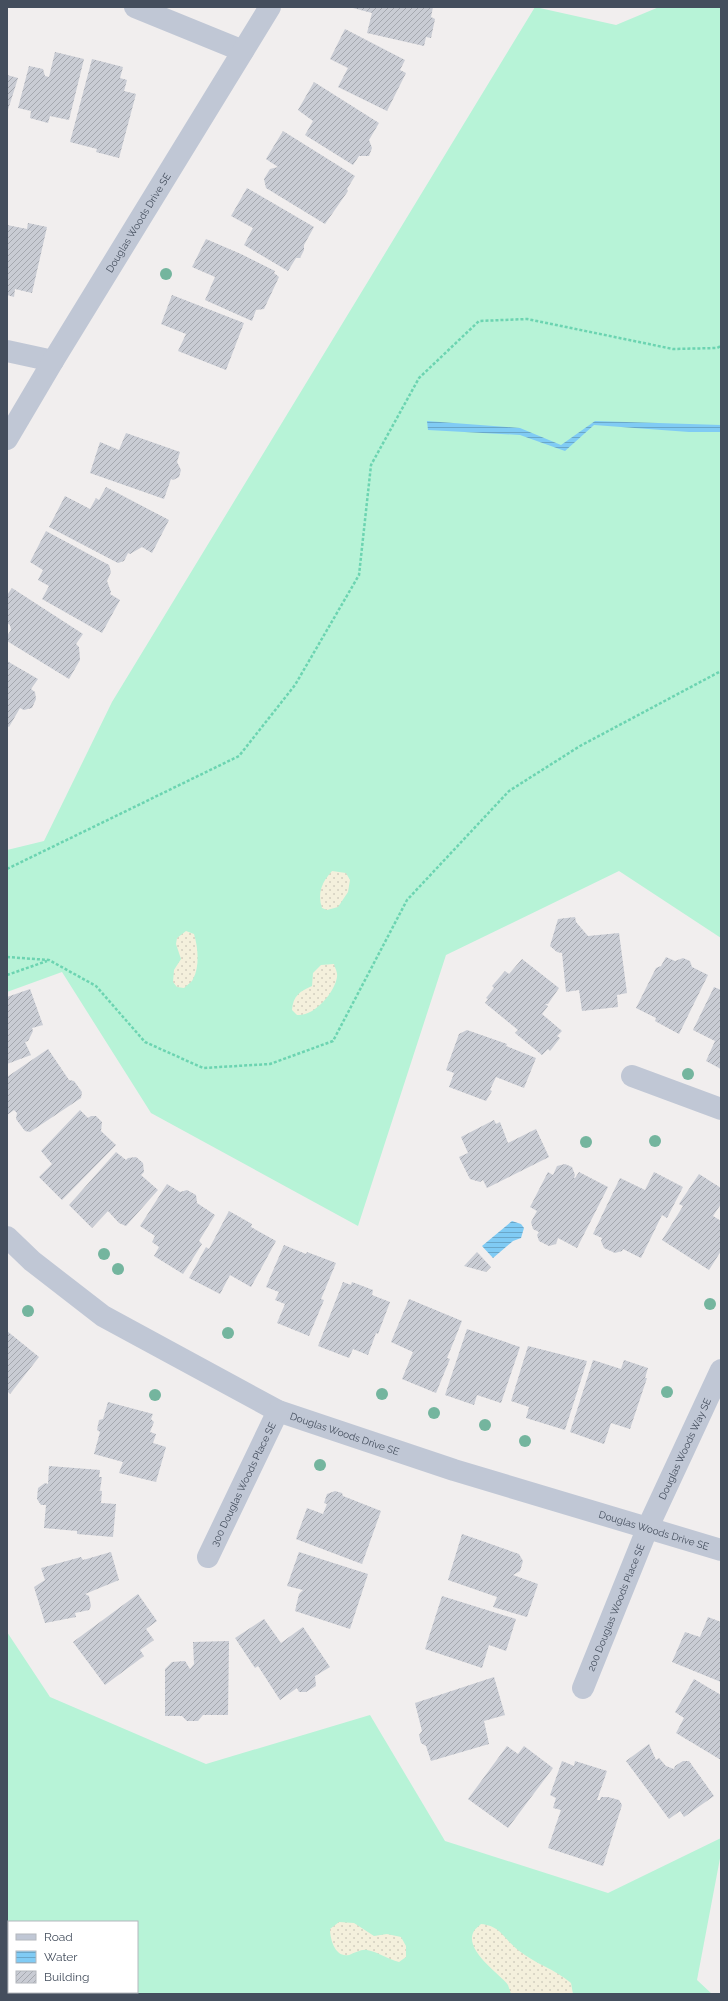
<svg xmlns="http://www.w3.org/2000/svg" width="728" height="2001" viewBox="0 0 728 2001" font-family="Raleway,sans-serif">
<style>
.grass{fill:#b7f3d7;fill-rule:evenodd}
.sand{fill:url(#sand-dots)}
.water{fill:url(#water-rules)}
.building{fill:url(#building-hatch)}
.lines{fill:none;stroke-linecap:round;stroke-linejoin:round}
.path{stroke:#6cd4b1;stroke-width:2.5;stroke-dasharray:3 2;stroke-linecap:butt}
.minor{stroke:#c0c7d5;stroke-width:22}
.tree{fill:#74b59e}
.labels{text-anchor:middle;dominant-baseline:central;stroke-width:4;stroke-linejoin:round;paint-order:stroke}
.street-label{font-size:10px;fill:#444e5d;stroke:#fff}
</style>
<defs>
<pattern id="sand-dots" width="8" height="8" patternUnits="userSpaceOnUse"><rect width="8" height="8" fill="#f4f0dc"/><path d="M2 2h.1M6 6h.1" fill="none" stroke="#d2cfbf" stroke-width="1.8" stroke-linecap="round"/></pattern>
<pattern id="water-rules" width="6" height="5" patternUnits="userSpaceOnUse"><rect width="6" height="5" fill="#80cbf4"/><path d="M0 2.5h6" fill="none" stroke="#6aa7c9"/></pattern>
<pattern id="building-hatch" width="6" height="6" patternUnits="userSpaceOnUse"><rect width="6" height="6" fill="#c9ccd4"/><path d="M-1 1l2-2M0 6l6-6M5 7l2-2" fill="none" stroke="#a5a8af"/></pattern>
</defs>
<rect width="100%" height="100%" fill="#f1eeee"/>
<!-- grass -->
<g class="grass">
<path d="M535,7L616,25L659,7H721V938L619,871L446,955L358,1226L151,1113L62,972L7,992V850L44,841L112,702Z"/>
<path d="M7,1632L50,1697L206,1764L370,1715L445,1841L608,1893L721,1838V1853L697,1980L712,1994H7ZM9,1922H137V1992H9Z"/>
</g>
<!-- sand -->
<g class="sand">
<path d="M332,871L346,873L350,880L348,892L338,907L327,910L322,908C317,893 322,882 332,871Z"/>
<path d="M186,931L194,934C198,947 200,967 193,979C192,982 187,985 184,988L177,987L173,982L174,970L181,959L176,944L177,938Z"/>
<path d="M334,964C335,968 338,973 337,977C335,992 314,1017 297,1015L292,1010C293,996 300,991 312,986L313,973L321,965Z"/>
<path d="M339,1922L354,1923L374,1936L387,1934L401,1937L406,1946V1957L399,1962C388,1959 378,1952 367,1950C361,1949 355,1953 349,1955C335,1958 330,1939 330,1929Z"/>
<path d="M481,1924C501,1926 504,1939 518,1950C535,1964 555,1969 571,1983L573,1994H511C510,1991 509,1988 508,1985C499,1973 463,1950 474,1931C475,1929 479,1926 481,1924Z"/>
</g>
<!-- water -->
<g class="water">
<path d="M427,421L520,428L561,445L595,421L721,425V432H689L594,425L565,451L520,435L428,430Z"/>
<path d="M512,1221L521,1224L524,1228L521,1238L513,1241L493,1258L482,1246Z"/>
</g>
<!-- building -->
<g class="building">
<path d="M353,7H433L431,17L435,19L431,38L426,37L424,46L367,33L372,13L353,8Z"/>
<path d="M345,29L405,60L400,70L406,73L387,111L338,87L348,68L330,59Z"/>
<path d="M55,52L84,59L69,120L50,116L48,123L30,118L31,111L18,108L29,66L43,69L45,76L49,77Z"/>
<path d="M92,59L123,67L120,78L127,80L124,91L136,94L119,158L96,152L97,149L70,142Z"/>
<path d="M7,75L18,78L7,113Z"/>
<path d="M314,82L379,123L369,140L372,148L369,156H359L353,165L305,135L313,121L298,110Z"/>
<path d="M283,131L355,176L347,189L348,191L325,224L266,188L264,179L270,169L278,167L266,159Z"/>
<path d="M247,188L314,227L304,245V250L300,258H296L288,271L244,245L253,228L231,216Z"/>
<path d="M28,223L47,227L32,293L15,289L14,297L7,295V225L27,229Z"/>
<path d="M206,239L241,254L275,271L274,273L279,277L264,309L256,310L252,321L205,300L215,277L192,267Z"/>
<path d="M172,295L244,323L226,370L178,351L186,334L161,324Z"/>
<path d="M126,433L180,452L177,462L181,470L179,477L173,480L171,479L164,499L90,473L100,442L119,450Z"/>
<path d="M106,487L169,520L152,553L142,547L130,554L128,553L124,561L118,563L49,527L65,496L90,509L96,498L99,500Z"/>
<path d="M46,531L109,565L111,572L107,581L111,592L110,594L120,600L102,633L42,599L49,586L38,580L43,570L30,562Z"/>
<path d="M12,588L83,634L76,644L79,647L80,660L69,679L7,641V636L11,630L10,625L7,623V595Z"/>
<path d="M7,661L38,679L31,689L35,692L36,699L32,708L24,710L20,708L9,727L7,726Z"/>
<path d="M575,917L576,922L588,936L619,933L627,993L617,995L618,1007L582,1011L579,990L566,992L562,953L557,952L550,946L558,919Z"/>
<path d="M666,957L675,961L683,958L690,961L692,967L708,975L679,1034L655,1021L656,1018L636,1008L656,968L661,966Z"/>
<path d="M522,959L559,988L548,1004H545L548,1006L542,1014L562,1031L557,1036L560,1038L550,1051L548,1049L542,1055L515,1033L518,1030L485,1003L488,999L486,998L494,988L492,986L505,971L509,974Z"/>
<path d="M714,987L721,990V1069L706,1061L715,1041L693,1030Z"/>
<path d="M30,989L43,1025L32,1028L33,1031L28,1041L25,1042L31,1055L7,1064V997Z"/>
<path d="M467,1030L507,1044L506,1046L536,1058L524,1088L496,1077L490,1090L492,1091L486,1101L449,1087L454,1073L446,1070L459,1034Z"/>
<path d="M48,1049L69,1080L74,1081L82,1092L81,1098L30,1132L25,1131L16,1119L17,1113L14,1110L7,1115V1077Z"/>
<path d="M80,1110L88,1118L91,1116H96L102,1122L101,1131L116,1145L62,1200L39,1177L52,1164L41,1151Z"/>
<path d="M494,1120L496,1124L500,1122L508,1143L536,1129L549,1157L487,1188L483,1180L480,1182L470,1179L459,1157L468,1153L461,1137Z"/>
<path d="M116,1152L126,1160L128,1158L136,1157L143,1163L144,1172L141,1175L158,1190L126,1226L119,1223L108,1211L92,1228L69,1205Z"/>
<path d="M565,1164L572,1167L575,1175L574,1178H575L579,1172L608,1187L577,1248L558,1238L556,1244L549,1246L539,1241L537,1235L539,1232L533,1229L531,1222L537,1211L530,1207L548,1172L553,1175L557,1166Z"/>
<path d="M654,1172L683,1187L667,1218L662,1215L641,1258L623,1249L622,1251L615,1253L604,1248L601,1241L602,1238L593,1234L620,1178L645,1190Z"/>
<path d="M699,1174L721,1188V1204L713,1216L721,1221V1251L709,1270L662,1240L683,1206L679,1204Z"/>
<path d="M167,1184L180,1192L187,1190L196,1195L197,1203L215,1215L199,1241L202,1244L183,1274L154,1256L159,1247L152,1242L155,1236L140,1226Z"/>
<path d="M229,1211L252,1224L251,1227L276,1241L251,1287L230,1275L220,1294L189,1278L206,1247L209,1249Z"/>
<path d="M284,1245L306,1254L307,1252L336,1263L321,1299L324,1300L309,1336L277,1323L285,1304L275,1300L279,1292L266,1287Z"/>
<path d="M477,1252L491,1267L486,1272L464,1266Z"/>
<path d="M343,1282L351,1285L352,1282L373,1290L372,1295L390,1302L378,1334L376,1333L368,1355L353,1349L349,1358L318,1346Z"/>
<path d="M409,1299L462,1321L447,1358L450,1359L436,1393L402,1379L413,1352L391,1342Z"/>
<path d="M467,1329L520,1347L501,1403L477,1395L474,1405L445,1395Z"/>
<path d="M7,1331L39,1357L10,1394L7,1391Z"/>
<path d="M528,1346L587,1361L565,1430L526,1418L529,1407L511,1401Z"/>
<path d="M593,1360L621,1369L624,1360L648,1368L645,1378H647L630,1429L611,1423L604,1444L570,1432Z"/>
<path d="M108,1402L153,1414L151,1419L154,1422L150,1432L156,1434L153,1443L166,1447L156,1482L119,1473L123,1462L94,1454L100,1432L97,1430L99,1420L103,1419Z"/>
<path d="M49,1466L100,1470L99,1477H102L100,1490H97L102,1491L101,1503L116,1504L113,1537L77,1534V1531L44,1528L46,1505H41L37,1499L38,1488L45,1483L48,1484Z"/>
<path d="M335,1491L342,1493L343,1496L381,1511L362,1564L296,1539L307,1508L323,1514L327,1504L324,1503L327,1494Z"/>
<path d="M462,1534L519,1554L523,1561L520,1571L513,1575L538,1584L527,1617L493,1607L497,1597L448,1580Z"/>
<path d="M111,1552L119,1580L85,1594L89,1596L91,1606L89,1610L75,1613L76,1617L45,1623L34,1587L45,1580L41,1568L81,1557L83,1560Z"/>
<path d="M299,1552L368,1574L350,1629L295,1611L299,1594L303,1590L287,1586Z"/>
<path d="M138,1594L157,1621L146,1629L154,1640L140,1650L144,1656L105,1685L73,1642Z"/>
<path d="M442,1596L516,1619L506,1651L489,1645L482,1668L425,1649Z"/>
<path d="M708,1617L721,1622V1682L672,1662L685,1632L700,1637Z"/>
<path d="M264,1619L281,1643L303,1627L330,1667L315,1676L316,1686L306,1692H299L297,1688L280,1700L258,1666L255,1668L235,1638Z"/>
<path d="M229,1641L228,1715H203L198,1721H187L182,1716H165V1669L172,1662L185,1661L190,1669L194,1664L193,1642Z"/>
<path d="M494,1677L505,1715L484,1721L489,1744L431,1761L426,1746L421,1743L419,1735L422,1731L415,1703Z"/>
<path d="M694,1679L721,1695V1760L676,1733L684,1718L675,1712Z"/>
<path d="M649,1744L656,1760L659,1758L666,1766L674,1769L675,1766L683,1761H689L714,1796L684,1817L680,1811L669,1819L626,1761Z"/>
<path d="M507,1746L518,1754L524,1746L553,1768L508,1828L468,1799Z"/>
<path d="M562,1761L574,1766L575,1761L607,1771L597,1800H600L601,1797H608L619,1800L622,1805L603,1866L548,1848L561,1810L553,1808L556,1798L550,1795Z"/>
</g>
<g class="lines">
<!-- path -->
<g class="path">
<path d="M7,869L239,756L295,685L359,575L371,465L419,378L479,321L527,319L673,349L717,348L721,346"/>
<path d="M7,957L49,960L96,986L145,1042L203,1068L270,1064L333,1041L407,900L509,791L580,746L721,671"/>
<path d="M7,975L47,961"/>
</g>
<!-- minor -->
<g class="minor">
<path d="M135,7L243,51"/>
<path d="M7,351L53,361"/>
<path id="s1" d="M7,439L53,361L270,7"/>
<path d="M632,1076L721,1109"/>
<path id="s2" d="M7,1237L32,1261L103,1316L278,1411L454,1470L721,1550"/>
<path id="s3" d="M208,1557L278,1411"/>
<path id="s4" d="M583,1688L648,1527L721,1370"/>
</g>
</g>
<!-- trees -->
<g class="tree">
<circle cx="166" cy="274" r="6"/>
<circle cx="688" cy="1074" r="6"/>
<circle cx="655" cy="1141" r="6"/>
<circle cx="586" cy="1142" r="6"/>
<circle cx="104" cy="1254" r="6"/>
<circle cx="118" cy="1269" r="6"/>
<circle cx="710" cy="1304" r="6"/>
<circle cx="28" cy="1311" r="6"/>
<circle cx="228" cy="1333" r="6"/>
<circle cx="667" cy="1392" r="6"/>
<circle cx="382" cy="1394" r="6"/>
<circle cx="155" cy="1395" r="6"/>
<circle cx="434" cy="1413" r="6"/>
<circle cx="485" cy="1425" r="6"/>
<circle cx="525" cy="1441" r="6"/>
<circle cx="320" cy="1465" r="6"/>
</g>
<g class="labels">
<!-- street labels -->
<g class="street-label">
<text stroke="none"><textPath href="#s1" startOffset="253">Douglas Woods Drive SE</textPath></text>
<text stroke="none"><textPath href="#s2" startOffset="394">Douglas Woods Drive SE</textPath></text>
<text stroke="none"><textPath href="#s4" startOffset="260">Douglas Woods Way SE</textPath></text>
<text stroke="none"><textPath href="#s3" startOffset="81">300 Douglas Woods Place SE</textPath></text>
<text stroke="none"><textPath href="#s2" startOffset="718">Douglas Woods Drive SE</textPath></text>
<text stroke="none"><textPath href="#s4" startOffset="87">200 Douglas Woods Place SE</textPath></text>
</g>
</g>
<!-- border -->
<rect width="728" height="2001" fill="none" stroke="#444e5d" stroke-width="16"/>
<!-- legend -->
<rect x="8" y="1921" width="130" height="72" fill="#ffffff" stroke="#b4b8be"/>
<rect x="16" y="1934" width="20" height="6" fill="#c0c7d5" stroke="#b4b8be"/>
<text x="44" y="1941" font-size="12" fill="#444e5d">Road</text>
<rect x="16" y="1951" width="20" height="12" fill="url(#water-rules)" stroke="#b4b8be"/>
<text x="44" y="1961" font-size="12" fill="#444e5d">Water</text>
<rect x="16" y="1971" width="20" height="12" fill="url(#building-hatch)" stroke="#b4b8be"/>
<text x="44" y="1981" font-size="12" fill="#444e5d">Building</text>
</svg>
